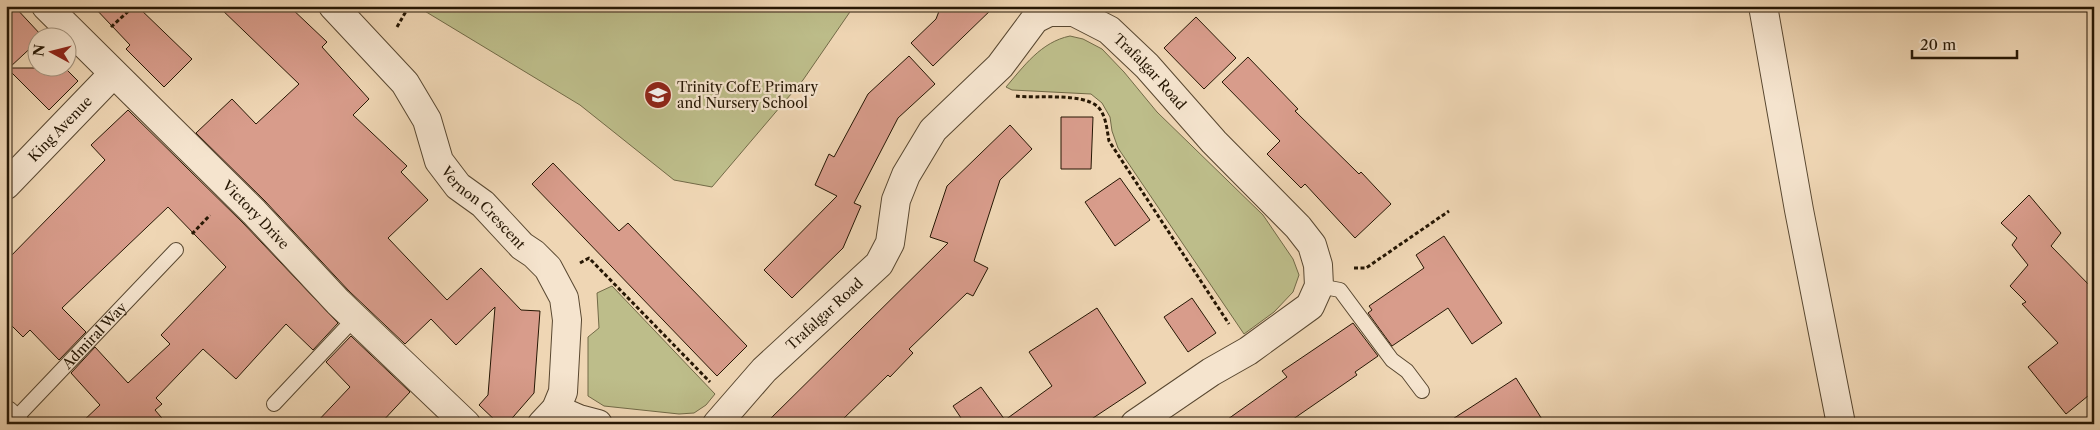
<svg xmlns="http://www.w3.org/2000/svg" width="2100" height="430" viewBox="0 0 2100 430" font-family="'Libre Caslon Text',serif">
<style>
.green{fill:#bdbd8a;stroke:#726a47}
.building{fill:#d89c8b;stroke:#261704}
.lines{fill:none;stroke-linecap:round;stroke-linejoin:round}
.lane-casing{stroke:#584730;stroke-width:16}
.street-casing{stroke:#584730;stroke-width:30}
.path{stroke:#261704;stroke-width:3;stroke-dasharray:4 2.5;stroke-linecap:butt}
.lane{stroke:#f5e4ce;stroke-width:14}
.street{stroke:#f5e4ce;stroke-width:28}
.labels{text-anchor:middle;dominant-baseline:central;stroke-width:4.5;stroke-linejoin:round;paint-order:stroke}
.street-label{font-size:14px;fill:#261704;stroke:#f5e4ce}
.poi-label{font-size:14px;fill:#261704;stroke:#f5e4ce;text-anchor:start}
</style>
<rect width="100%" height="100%" fill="#efd6b4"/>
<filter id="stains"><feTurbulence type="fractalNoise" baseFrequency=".004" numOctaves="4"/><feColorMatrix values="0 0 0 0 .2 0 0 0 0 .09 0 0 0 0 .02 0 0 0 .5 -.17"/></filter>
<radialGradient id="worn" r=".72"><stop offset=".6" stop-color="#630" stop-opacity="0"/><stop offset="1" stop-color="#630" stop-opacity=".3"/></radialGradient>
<!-- green -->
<g class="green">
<path d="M854,6L803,80L712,187L674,180L580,105L418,7Z"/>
<path d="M1070,36L1083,39L1102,49L1124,72L1157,112L1263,215L1293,259L1299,275L1293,292L1274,312L1244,334L1118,148L1112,131L1110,117L1102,103L1091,94L1012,90L1006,87C1024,66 1041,42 1070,36Z"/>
<path d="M612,286L715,394L706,405L694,413L679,414L604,406L588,396V337L599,328L597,293Z"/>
</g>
<!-- building -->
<g class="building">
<path d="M6,6H14L42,36L38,38V41L9,68H65L78,81L49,110L8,69L6,70Z"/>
<path d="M93,6H137L192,59L164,87L126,49L130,45Z"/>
<path d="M218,6H289L327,42L322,47L369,99L353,115L407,166L401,172L428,200L388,238L447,300L481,268L521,310L540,311L534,393L507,424H499L479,405L488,395L495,307L456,345L431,319L405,344L349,291L265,201L196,133L232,99L256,124L299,84Z"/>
<path d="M941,6H995L933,66L911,43L936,19Z"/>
<path d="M1196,17L1236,58L1204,89L1164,48Z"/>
<path d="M909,56L935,84L898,118L854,203L861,206L843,248L792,298L764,270L837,196L815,185L829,154L834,157L868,94Z"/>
<path d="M1248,57L1298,109L1295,111L1359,174L1361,172L1391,204L1355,238L1305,184L1301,188L1267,154L1280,141L1222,82Z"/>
<path d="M128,110L243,223L338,323L313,350L286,324L236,379L203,349L156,398L162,404L155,410L167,424H80L100,405L71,373L95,347L128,383L170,344L161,335L226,267L168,207L62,308L86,332L59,360L30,330L23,337L6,320V261L105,160L91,145Z"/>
<path d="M1061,117H1093L1091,169H1061Z"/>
<path d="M1010,125L1032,149L1000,180L974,261L988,268L973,296L967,293L909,349L913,353L890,377L888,375L838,424H765L948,243L930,237L947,186Z"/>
<path d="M553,163L619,231L628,223L747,346L717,376L532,184Z"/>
<path d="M1120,178L1150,220L1115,246L1085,202Z"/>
<path d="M2029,195L2061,233L2051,246L2094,290V391L2066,414L2028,367L2058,343L2022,304L2026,302L2010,286L2028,265L2012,245L2017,238L2001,223Z"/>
<path d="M1444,236L1502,323L1472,344L1448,308L1392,346L1368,313L1372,310L1369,306L1424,268L1416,255Z"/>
<path d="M1192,298L1216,333L1188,352L1164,317Z"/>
<path d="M1097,308L1146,383L1084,424H965L953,406L981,387L1005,420L1052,386L1029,352Z"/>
<path d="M1353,323L1378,356L1355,372L1357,375L1286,424H1221L1287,377L1282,371Z"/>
<path d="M351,336L410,392L380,424H315L350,387L326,362Z"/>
<path d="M1516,378L1545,424H1445Z"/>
</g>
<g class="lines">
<!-- lane casing -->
<g class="lane-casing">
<g id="lane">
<path d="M1319,286L1340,290L1392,360L1407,371L1422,391"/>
<path d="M274,404L355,318"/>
<path id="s1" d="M13,421L176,250"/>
</g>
</g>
<!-- street casing -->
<g class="street-casing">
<g id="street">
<path id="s2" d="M46,6L254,212L338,302L466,424"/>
<path id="s3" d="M333,6L405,83L427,120L439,161L458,186L483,204L522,246L534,254L548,268L564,298L567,320L563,392L556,409L542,424"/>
<path d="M1763,6L1799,210L1841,424"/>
<path id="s4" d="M6,185L113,74"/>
<path d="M556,409L579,419L598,424"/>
<path d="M6,415L15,424"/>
<path id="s5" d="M717,424L764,370L879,264L890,243L896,200L906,175L933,130L1000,66L1035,19L1049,12H1074L1109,30L1147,66L1214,142L1298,227L1312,245L1318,265L1319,286L1310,306L1248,351L1211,372L1135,424"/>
</g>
</g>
<!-- path -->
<g class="path">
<path d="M111,27L134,6"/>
<path d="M397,27L409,6"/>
<path d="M1016,96C1037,99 1082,92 1098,107C1106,115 1107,130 1109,141L1229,324"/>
<path d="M192,234L210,215"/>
<path d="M580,263L589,258L710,382"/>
<path d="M1354,268H1366L1449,211"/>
<path d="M2090,424L2094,421"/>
</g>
<!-- lane -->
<use href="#lane" class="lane"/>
<!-- street -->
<use href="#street" class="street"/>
</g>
<!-- icons -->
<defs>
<g id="school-disc" transform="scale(1.4375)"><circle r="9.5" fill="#8f2418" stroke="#f5e4ce"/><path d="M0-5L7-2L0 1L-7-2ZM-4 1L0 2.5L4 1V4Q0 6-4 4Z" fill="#fff"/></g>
</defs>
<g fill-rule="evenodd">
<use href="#school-disc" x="658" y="95"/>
</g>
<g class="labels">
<!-- street labels -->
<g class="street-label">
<text stroke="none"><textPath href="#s5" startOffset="664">Trafalgar Road</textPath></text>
<text stroke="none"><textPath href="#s4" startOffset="78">King Avenue</textPath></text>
<text stroke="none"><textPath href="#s3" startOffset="256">Vernon Crescent</textPath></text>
<text stroke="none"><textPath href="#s2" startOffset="296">Victory Drive</textPath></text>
<text stroke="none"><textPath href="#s5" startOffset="154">Trafalgar Road</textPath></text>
<text stroke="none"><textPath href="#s1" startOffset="118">Admiral Way</textPath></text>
</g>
<!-- poi labels -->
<g class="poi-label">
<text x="677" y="87">Trinity CofE Primary<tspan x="677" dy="16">and Nursery School</tspan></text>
</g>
</g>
<!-- margin -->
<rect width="2100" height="430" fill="none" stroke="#efd6b4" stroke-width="25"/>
<rect x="8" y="8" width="2085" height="415" fill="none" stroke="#261704" stroke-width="2.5"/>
<rect x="12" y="12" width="2075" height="405" fill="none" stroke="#261704"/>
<!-- north arrow -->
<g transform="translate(52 52) rotate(277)"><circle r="24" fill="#f5e4ce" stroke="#a2927d"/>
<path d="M0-4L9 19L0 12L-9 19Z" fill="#8f2418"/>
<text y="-8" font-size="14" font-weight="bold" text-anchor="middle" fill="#261704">N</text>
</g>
<!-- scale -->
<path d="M1912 50v8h105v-8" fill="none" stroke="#261704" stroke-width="2.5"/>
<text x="1920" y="50" font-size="15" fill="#261704" stroke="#f5e4ce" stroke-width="4" paint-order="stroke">20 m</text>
<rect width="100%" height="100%" filter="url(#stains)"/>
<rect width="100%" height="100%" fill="url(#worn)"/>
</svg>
